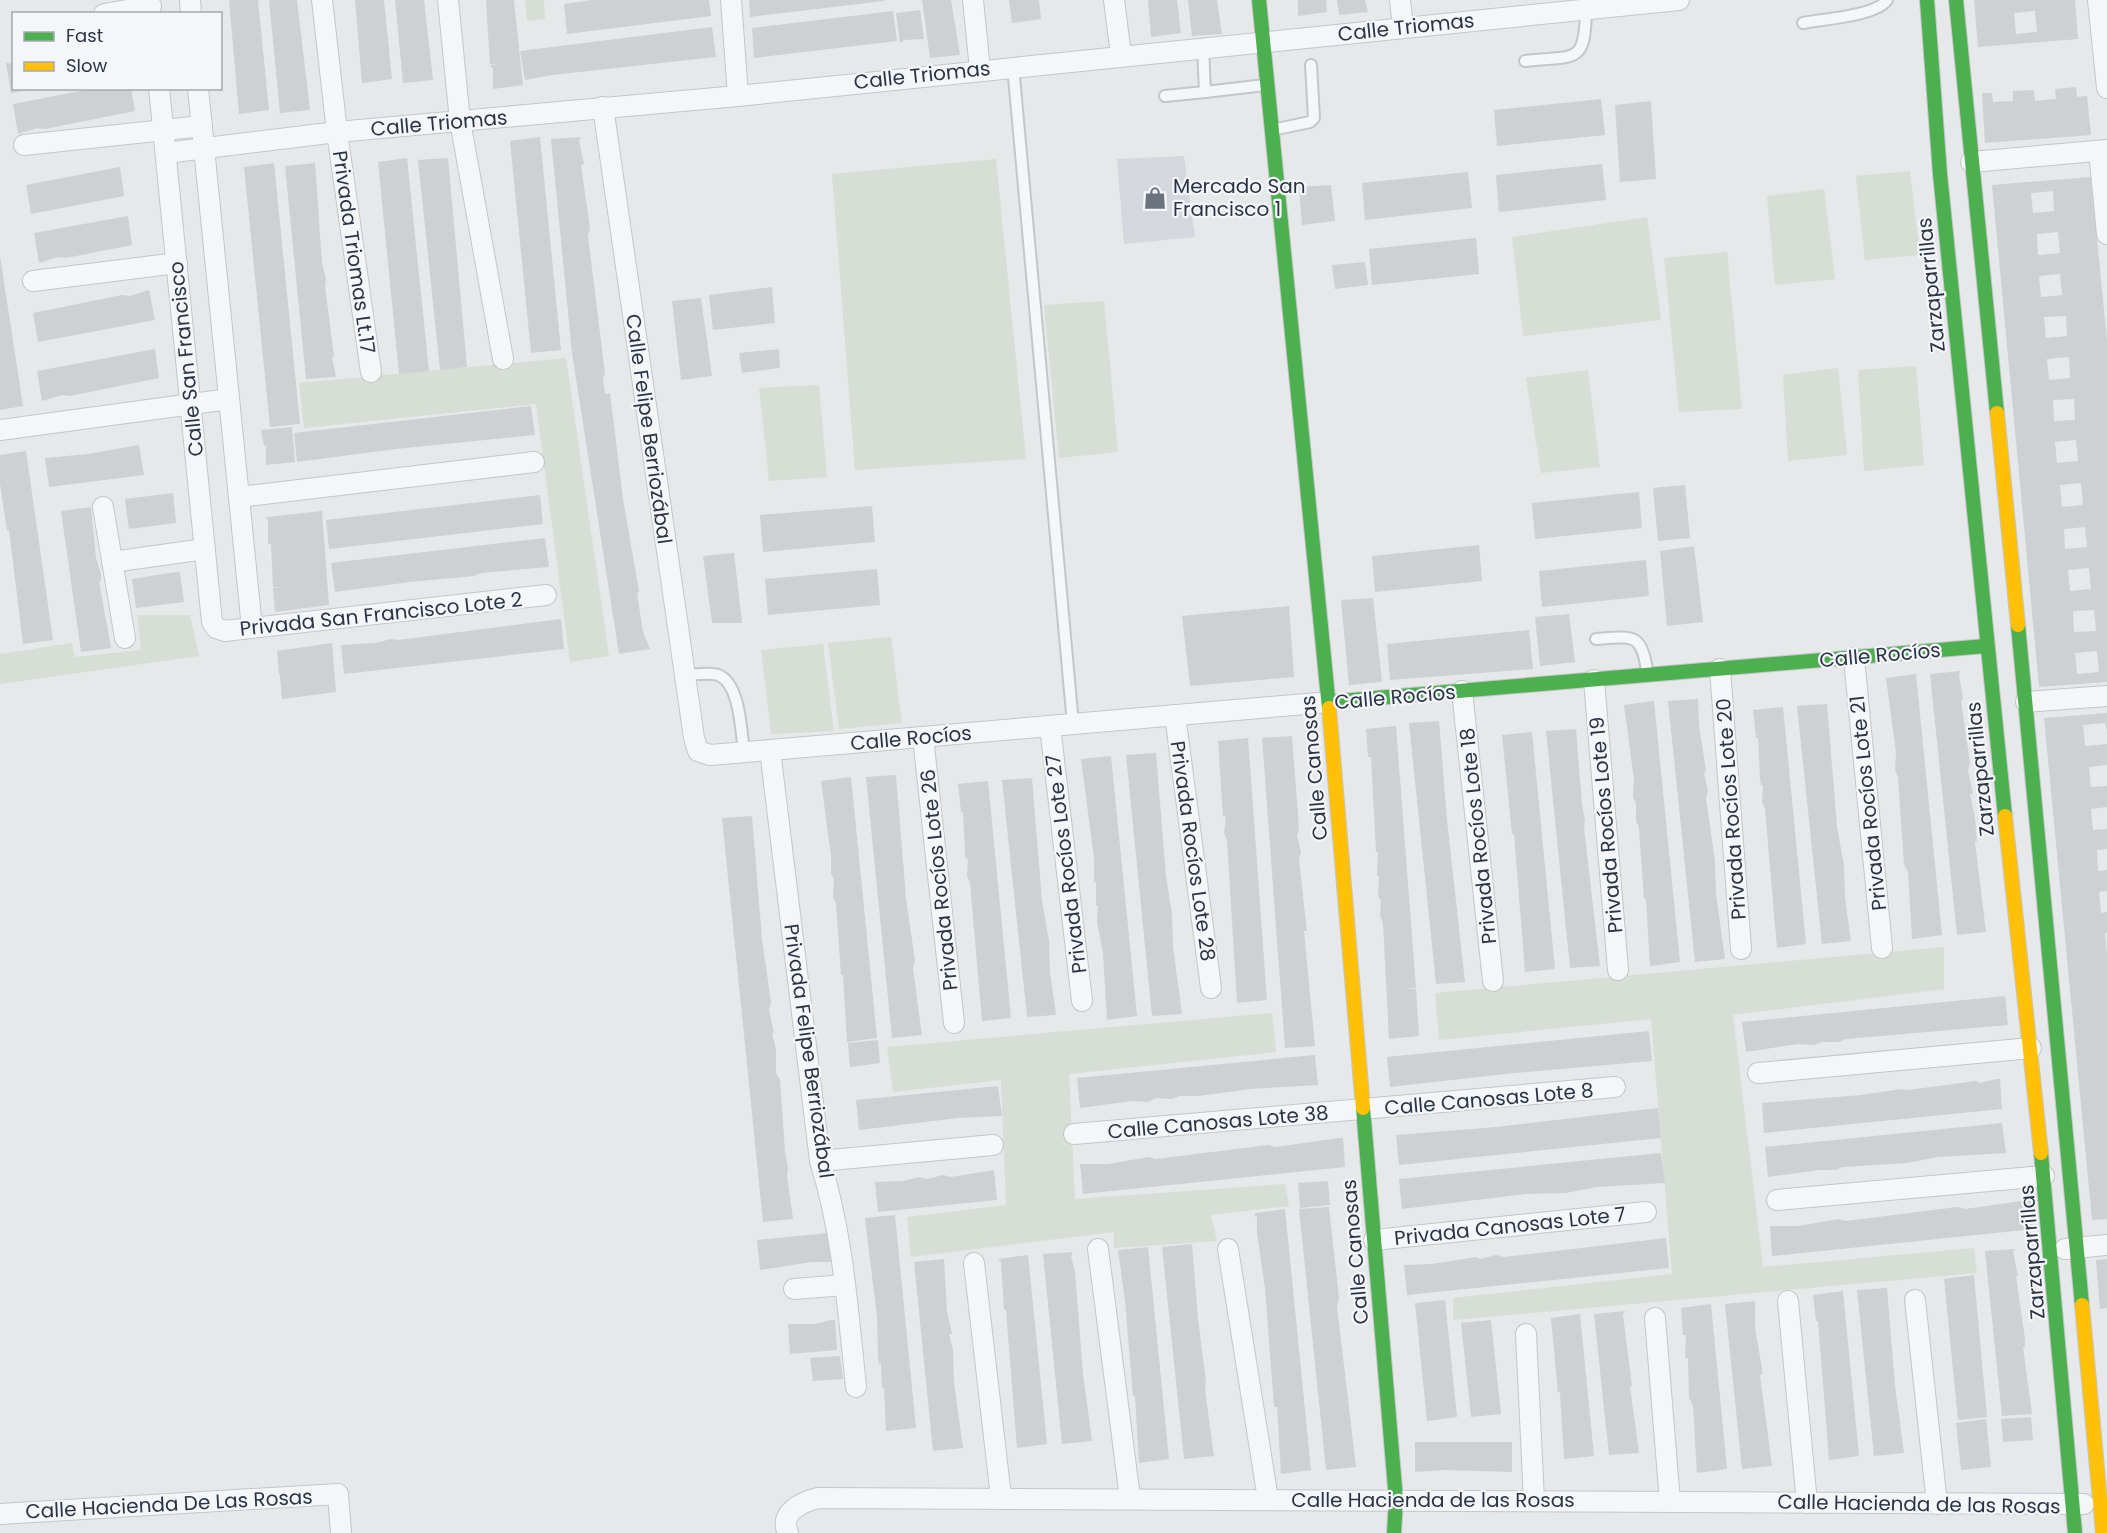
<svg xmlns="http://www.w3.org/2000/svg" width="2107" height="1533" viewBox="0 0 2107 1533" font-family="Poppins,sans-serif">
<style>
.built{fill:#d4d7dd}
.green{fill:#d6ded6}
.building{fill:#ced0d3;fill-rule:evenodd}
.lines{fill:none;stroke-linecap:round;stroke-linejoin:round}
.lane-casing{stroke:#c4c6c8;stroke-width:14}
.street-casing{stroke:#c4c6c8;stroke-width:22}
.fast-casing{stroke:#c4c6c8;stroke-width:16}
.slow-casing{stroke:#c4c6c8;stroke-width:16}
.lane{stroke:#f5f6f7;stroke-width:10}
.street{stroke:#f5f6f7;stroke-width:20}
.fast{stroke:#4caf50;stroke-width:14}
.slow{stroke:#ffc107;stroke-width:14}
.labels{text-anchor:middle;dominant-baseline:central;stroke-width:4.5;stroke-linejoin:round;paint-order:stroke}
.street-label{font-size:20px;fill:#2b3445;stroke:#f4f6f9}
.poi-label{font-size:20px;fill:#2b3445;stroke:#f4f6f9;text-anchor:start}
</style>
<rect width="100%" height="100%" fill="#e6e8ea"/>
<!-- built -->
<path class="built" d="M1184,156L1195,237L1124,244L1117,159Z"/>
<!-- green -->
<g class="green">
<path d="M525,0H544L545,19L527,21Z"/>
<path d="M996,159L1026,459L855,470L832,174Z"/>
<path d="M1910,171L1920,255L1865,260L1856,176Z"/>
<path d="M1824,189L1835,279L1775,285L1767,196Z"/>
<path d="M1647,217L1661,320L1523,336L1512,237Z"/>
<path d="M1727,252L1742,409L1679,412L1664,258Z"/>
<path d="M1104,301L1118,452L1059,458L1044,305Z"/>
<path d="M566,358L609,656L570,662L536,404L304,428L299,383Z"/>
<path d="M1916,366L1924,465L1864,471L1858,370Z"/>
<path d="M1838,368L1847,455L1788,461L1783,375Z"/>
<path d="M1588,370L1600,467L1541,473L1526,378Z"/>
<path d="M819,385L827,477L769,481L759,388Z"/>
<path d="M137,615H190L199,656L0,684V654L72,643L75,657L141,650Z"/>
<path d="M891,637L902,723L839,729L828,643Z"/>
<path d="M823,644L834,731L771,734L761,650Z"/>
<path d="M1944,947V989L1733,1015L1763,1267L1974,1248L1977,1273L1453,1320V1298L1672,1274L1651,1019L1439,1040L1435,993Z"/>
<path d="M1272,1013L1276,1052L1069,1074L1075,1199L1285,1184L1289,1206L1211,1215L1217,1241L1114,1248V1232L911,1257L907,1217L1006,1205L1001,1080L893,1092L887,1047Z"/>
</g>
<!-- building -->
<g class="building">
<path d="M229,0H258L269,110L239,114Z"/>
<path d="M269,0H297L310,110L280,113Z"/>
<path d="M355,0H384L392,79L362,83Z"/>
<path d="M395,0H424L433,80L403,83Z"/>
<path d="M486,0H514L523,85L493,89V69L490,65L500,64H490Z"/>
<path d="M592,0H709L711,16L567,34L564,4Z"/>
<path d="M749,0H884V1L750,17Z"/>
<path d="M922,0H951L960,55L930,58Z"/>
<path d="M1009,0H1039L1041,19L1012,23Z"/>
<path d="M1148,0H1177L1181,33L1151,37Z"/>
<path d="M1188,0H1217L1222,34L1192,36Z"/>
<path d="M1298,0H1326L1327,12L1298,16Z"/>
<path d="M1337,0H1365L1368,12L1339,15Z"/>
<path d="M1974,0H2075L2078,39L1978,47ZM2035,11L2037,32L2016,34L2014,13Z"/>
<path d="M920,10L924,39L904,40L900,43L896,13Z"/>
<path d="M893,11L897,41L754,58L752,28Z"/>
<path d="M712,27L716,57L552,75L525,80L520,51Z"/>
<path d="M6,63L14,64V88L29,90L11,93Z"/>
<path d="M2076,87L2077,97L2087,96L2091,135L1985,143L1982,93H1992L1993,102L2013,101V91L2034,90L2035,101L2056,99L2055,89Z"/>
<path d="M96,88H131L135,111L45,129L37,128L18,134L13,104Z"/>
<path d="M1601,99L1605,135L1497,146L1494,110Z"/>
<path d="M1651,101L1656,179L1620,182L1615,105Z"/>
<path d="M540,137L561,350L531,353L510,141Z"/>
<path d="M581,137L579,141L584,164L581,165L590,229L588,236L605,374L603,378L605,394L610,393L623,499L638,585L639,592L637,593L643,632L650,649L619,654L572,353L551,139Z"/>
<path d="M407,158L429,371L399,374L378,162Z"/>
<path d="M448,158L467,367L440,370L418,160Z"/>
<path d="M274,163L300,424L270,427L244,167Z"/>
<path d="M315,163L322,263L326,279L325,286L333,349L334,357H332L336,377L306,379L285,166Z"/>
<path d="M1602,164L1606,200L1499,212L1496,175Z"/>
<path d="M120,167L124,196L31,214L26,185Z"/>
<path d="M1468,172L1472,208L1365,220L1362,183Z"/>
<path d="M2091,177L2107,341V682L2039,687L1992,185ZM2053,191L2054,211L2033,213L2031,193ZM2058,232L2060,253L2038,255L2037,234ZM2060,274L2062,295L2041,297L2039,276ZM2066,316L2067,336L2046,338L2044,317ZM2069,357L2070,378L2049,380L2047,359ZM2074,399L2075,420L2054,421L2053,400ZM2076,440L2078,461L2057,463L2055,442ZM2081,483L2083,505L2062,507L2060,485ZM2085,527L2087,547L2065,549L2064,529ZM2089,568L2091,589L2070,591L2068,570ZM2094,610L2096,631L2074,632L2073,611ZM2097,651L2099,672L2077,674L2075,653Z"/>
<path d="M1331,185L1335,221L1302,225L1299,187Z"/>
<path d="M128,216L132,245L66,258L58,257L39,263L34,233Z"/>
<path d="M1476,238L1479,274L1372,285L1369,249Z"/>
<path d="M0,256L23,406L0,410Z"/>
<path d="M1365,262L1368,285L1335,289L1332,265Z"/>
<path d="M772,287L775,323L713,330L709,295Z"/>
<path d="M149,290L155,320L38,342L33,313L122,295L130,296Z"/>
<path d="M701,298L712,376L681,380L672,301Z"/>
<path d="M155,349L159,378L70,396L62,395L42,401L37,371Z"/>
<path d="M779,349L780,368L742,373L739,353Z"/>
<path d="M531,406L535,435L396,449L297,462L294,433Z"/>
<path d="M292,427L295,462L266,465V445L264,446L261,430Z"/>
<path d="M139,445L144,475L49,487L45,458L88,454Z"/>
<path d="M26,451L53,640L23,644L9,530L7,531L0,484V455Z"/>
<path d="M1685,485L1690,538L1658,541L1653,488Z"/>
<path d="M1639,492L1642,528L1535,539L1532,503Z"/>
<path d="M173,493L176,523L129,529L125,499Z"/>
<path d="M540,495L543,524L329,549L326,520Z"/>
<path d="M872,506L875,542L763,552L760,515Z"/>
<path d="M91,507L96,558L101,574V581H99L111,648L81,652L61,511Z"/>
<path d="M322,511L329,605L275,612L273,588L280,587H273L271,544H268V520L266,517Z"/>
<path d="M545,538L549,567L481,573L474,576L410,582L335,592L331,563Z"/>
<path d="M1479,545L1482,581L1375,592L1372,556Z"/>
<path d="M1694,546L1703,622L1667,626L1660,551Z"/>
<path d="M734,553L742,623H712L703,556Z"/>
<path d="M1646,560L1649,596L1542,607L1539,571Z"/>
<path d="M877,569L880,605L768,615L765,579Z"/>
<path d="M176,572H180L184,602L136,608L132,579Z"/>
<path d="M1373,598L1382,682L1349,685L1341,600Z"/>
<path d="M1289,606L1294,677L1190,686L1182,616Z"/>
<path d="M1569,614L1575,662L1540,666L1535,617Z"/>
<path d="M561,619L564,649L344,674L341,645L375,643L391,639L399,640Z"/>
<path d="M1529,630L1533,669L1390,680L1387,644Z"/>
<path d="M332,643L336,692L282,699L280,675H287H279L277,651Z"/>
<path d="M1960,671L1959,675L1963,699L1961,700L1970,763L1968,771L1973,794H1970L1975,818L1977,841L1975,842L1986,932L1957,935L1930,674Z"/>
<path d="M1916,674L1942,935L1912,939L1908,872L1904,864L1898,777L1895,770L1896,753L1886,678Z"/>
<path d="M1698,699L1699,726L1706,770L1704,774L1708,790L1706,798L1715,861L1716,893L1725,959L1695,962L1668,701Z"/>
<path d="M1654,701L1680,962L1650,966L1646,899H1644L1639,828L1636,821V804L1633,797L1634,780L1624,705Z"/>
<path d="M1827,704L1837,827L1844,866L1845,898L1851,941L1822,944L1797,706Z"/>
<path d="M1783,707L1806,944L1777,948L1765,809L1762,802L1763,785L1761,786L1760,778L1758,738H1756L1753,710Z"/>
<path d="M2107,713V731L2105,723L2083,725L2085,746L2107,744V765L2089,767L2091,787L2107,786V807L2091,809L2093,830L2107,829V849L2097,850L2098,871L2107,870V891L2099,892L2101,913L2107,912V933H2105L2107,954V1219L2092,1220L2044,718Z"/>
<path d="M1439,721L1447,820L1465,982L1436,984L1409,723Z"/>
<path d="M1396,726L1416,988L1402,989H1416L1419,1036L1389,1039L1383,923L1380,916L1381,899L1379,900L1378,892L1379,876H1377L1378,852H1376L1371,757H1368L1366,729Z"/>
<path d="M1576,729L1582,804L1585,820L1584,828L1600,966L1570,968L1546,731Z"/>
<path d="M1532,732L1555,969L1525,972L1514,834H1512L1502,735Z"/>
<path d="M1292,736L1299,828L1297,836L1301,852L1299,860L1307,931H1304L1315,1046L1285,1048L1262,738Z"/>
<path d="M1248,738L1267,1000L1237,1003L1227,840L1224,833L1226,816L1223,817L1218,741Z"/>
<path d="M1156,753L1166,876L1172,915L1173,947L1182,1014L1152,1016L1126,755Z"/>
<path d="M1111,756L1137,1016L1107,1020L1103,953L1097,922L1098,905L1096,906V882H1094V858L1081,759Z"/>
<path d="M896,775L906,898L915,961L913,969L922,1035L892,1038L866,777Z"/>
<path d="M851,777L877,1038L847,1042L843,975H841L836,904L833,897L834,880L831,873V856L821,781Z"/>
<path d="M1032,778L1042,901L1049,940L1050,972L1056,1015L1027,1017L1002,780Z"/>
<path d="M988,781L1011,1018L982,1021L970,883L967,876L968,859L966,860L965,852L963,812H961L958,784Z"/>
<path d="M752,816L762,939L771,1002L769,1010L774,1033H772L776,1049V1073L780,1080L785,1152L788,1168L787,1176L793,1219L763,1222L722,818Z"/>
<path d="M2005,996L2008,1025L1846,1039L1838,1042H1822L1814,1045L1798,1044L1746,1052L1742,1022Z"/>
<path d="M1649,1031L1652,1061L1514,1073L1390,1087L1387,1057Z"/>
<path d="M878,1040L880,1063L850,1067L848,1043Z"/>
<path d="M1315,1055L1318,1085L1251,1089L1199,1096H1179L1172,1099L1156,1098L1148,1102L1132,1101L1080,1108L1077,1078Z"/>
<path d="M1996,1079H2000L2002,1109L1764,1133L1762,1103L1861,1095L1901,1089L1908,1090L1976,1081L1980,1083Z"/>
<path d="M998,1086L1002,1116L958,1118L859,1130L856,1100Z"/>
<path d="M1658,1108L1661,1138L1399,1165L1396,1135L1496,1127Z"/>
<path d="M2002,1123L2006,1153L1938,1157L1907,1163L1843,1167L1836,1170H1819L1768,1177L1765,1147Z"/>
<path d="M1339,1138H1343L1345,1167L1083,1194L1080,1164H1108L1149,1157L1156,1159L1268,1145L1275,1147Z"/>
<path d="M1661,1153L1665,1183L1597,1187L1566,1193L1526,1194L1402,1209L1399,1179Z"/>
<path d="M994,1170L997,1200L878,1212L875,1182L903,1181L919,1177L927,1179L943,1175L951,1177Z"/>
<path d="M1328,1181L1330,1205L1300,1208L1298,1183Z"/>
<path d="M2028,1200H2032L2034,1229L1772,1256L1770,1226H1798L1838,1219L1846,1221L1957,1207L1965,1209Z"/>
<path d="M1329,1207L1339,1298L1337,1306L1356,1467L1326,1470L1299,1209Z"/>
<path d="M1285,1209L1311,1470L1281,1474L1277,1407H1274L1265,1288L1257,1233V1216L1255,1217V1213Z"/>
<path d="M895,1215L916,1428L886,1431L884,1388H882L881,1364H879L878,1357L877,1317L865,1218Z"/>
<path d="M829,1233L833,1262H812L760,1270L757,1240Z"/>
<path d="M1666,1238L1669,1268L1407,1295L1404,1265L1432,1264L1476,1257L1480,1259L1496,1255L1504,1257Z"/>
<path d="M1192,1244L1198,1319L1206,1382L1205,1390L1214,1456L1184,1459L1162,1247Z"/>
<path d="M1148,1247L1169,1459L1139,1463L1135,1396H1133L1125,1301L1118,1250Z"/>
<path d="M2015,1249L2013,1252L2018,1276H2016L2025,1339V1347H2023L2032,1414L2002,1416L1985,1251Z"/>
<path d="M1073,1252L1071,1256L1075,1272L1083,1374L1092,1441L1062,1444L1043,1254Z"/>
<path d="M1028,1255L1047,1444L1017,1448L1006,1310H1004L1001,1262L998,1259Z"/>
<path d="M944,1259L947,1311L952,1334H949L953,1350L954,1382L963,1448L933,1451L914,1262Z"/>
<path d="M2107,1259V1308L2100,1309L2096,1260Z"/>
<path d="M1974,1275L1987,1417L1958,1420L1944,1279Z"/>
<path d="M1887,1288L1895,1386L1904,1453L1874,1456L1857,1290Z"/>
<path d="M1843,1291L1859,1456L1829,1460L1818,1321H1816L1813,1295Z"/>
<path d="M1445,1300L1457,1417L1427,1421L1415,1303Z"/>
<path d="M1755,1301V1328L1762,1368V1375H1760L1772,1466L1742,1469L1725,1304Z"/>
<path d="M1711,1304L1727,1469L1697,1473L1693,1406L1689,1398L1688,1358H1685L1686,1335H1683L1681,1308Z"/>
<path d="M1625,1311L1623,1315L1632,1386H1630L1639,1453L1609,1455L1594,1314Z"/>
<path d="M1580,1314L1594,1456L1564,1459L1560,1392L1558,1393L1551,1318Z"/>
<path d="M831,1320H835L837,1350L790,1354L788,1324H815Z"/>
<path d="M1491,1320L1501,1414L1471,1417L1461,1323Z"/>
<path d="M840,1356L843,1379L813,1381L810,1358Z"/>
<path d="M2031,1417L2033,1440L2003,1442L2001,1419Z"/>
<path d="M1986,1419L1991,1467L1961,1470L1956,1423Z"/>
<path d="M1415,1442H1512V1472L1443,1470L1415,1472Z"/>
</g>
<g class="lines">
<!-- lane casing -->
<g class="lane-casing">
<g id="lane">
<path d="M1803,23C1823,19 1876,16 1887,0"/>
<path d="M1203,47L1205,92L1265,85"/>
<path d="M1525,61C1576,55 1585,66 1586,9"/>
<path d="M1013,66L1073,724"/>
<path d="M1165,96L1205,92"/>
<path d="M1272,130L1310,122L1314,118L1311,65"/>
<path d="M1596,639C1636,636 1641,633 1648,675"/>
<path d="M685,675C695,675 709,672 718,675C740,683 741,731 744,752"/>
</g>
</g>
<!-- street casing -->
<g class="street-casing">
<g id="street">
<path d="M190,0L191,14"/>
<path d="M322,0L337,132L371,372"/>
<path d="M448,0L460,121L503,359"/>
<path d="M731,0L738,96"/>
<path d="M973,0L980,70"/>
<path d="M1114,0L1121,55"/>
<path d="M1400,0L1403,27"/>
<path d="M2098,0L2107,88"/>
<path d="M104,14L151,6"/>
<path d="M159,88L212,622L216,628L225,631L546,595"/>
<path d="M198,88L252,628"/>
<path d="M603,107L694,738L698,751L710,755L770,750L1329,702"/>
<path d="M24,145L202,126"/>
<path d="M2099,151L2107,234"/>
<path d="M166,153L337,132L738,96L1679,0"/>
<path d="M1971,162L2107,150"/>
<path d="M33,281L177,263"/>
<path d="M0,430L229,399"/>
<path d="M239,497L534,462"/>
<path d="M103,507L125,638"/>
<path d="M112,562L205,549"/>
<path d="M1854,658L1882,948"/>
<path d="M1720,669L1741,949"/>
<path d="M1594,680L1618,970"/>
<path d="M1462,691L1493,981"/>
<path d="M2026,702L2107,696"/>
<path d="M1175,715L1211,988"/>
<path d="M1050,726L1082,1001"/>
<path d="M923,737L954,1023"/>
<path d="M770,750L820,1161C843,1234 848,1311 856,1387"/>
<path d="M1758,1073L2031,1048"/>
<path d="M1074,1134L1615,1087"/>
<path d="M820,1161L993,1145"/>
<path d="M1777,1200L2044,1176"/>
<path d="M1374,1240L1646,1212"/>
<path d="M1098,1249L1130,1498"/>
<path d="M1228,1249L1268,1499"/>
<path d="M2065,1249L2107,1245"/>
<path d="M974,1263L1001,1497"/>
<path d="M794,1289L845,1285"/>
<path d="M1915,1300L1937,1504"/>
<path d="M1788,1301L1807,1503"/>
<path d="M1655,1318L1670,1502"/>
<path d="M1526,1334L1534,1501"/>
<path d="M0,1514L338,1494L341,1533"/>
<path d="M788,1533C778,1513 802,1502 818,1498L2084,1504"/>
</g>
</g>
<!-- fast casing -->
<g class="fast-casing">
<g id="fast">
<path d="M1259,0L1329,708"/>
<path d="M1927,0L1940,174L2005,816"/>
<path d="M1956,0L1997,413"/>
<path d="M2018,625L2082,1305"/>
<path d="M1329,702L1986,646"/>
<path d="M1363,1108L1396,1500L1394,1533"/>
<path d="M2041,1153L2075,1533"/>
</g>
</g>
<!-- slow casing -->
<g class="slow-casing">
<g id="slow">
<path d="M1997,413L2018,625"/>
<path d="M1329,708L1363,1108"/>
<path d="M2005,816L2041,1153"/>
<path d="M2082,1305L2103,1533"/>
</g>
</g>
<!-- lane -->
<use href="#lane" class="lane"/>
<!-- street -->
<use href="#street" class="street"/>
<!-- fast -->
<use href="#fast" class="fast"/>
<!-- slow -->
<use href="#slow" class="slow"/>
</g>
<!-- icons -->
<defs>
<g id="shop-bare" transform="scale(1.8)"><path d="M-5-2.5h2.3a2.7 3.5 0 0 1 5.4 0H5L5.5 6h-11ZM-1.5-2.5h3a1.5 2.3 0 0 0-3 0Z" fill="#6c737f" stroke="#f4f6f9" stroke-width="2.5" paint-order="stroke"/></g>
</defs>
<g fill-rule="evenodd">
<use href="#shop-bare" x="1155" y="198"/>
</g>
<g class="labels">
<!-- street labels -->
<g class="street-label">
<text transform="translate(1406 27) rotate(-6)">Calle Triomas</text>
<text transform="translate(922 75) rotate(-6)">Calle Triomas</text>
<text transform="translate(439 123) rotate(-5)">Calle Triomas</text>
<text transform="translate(354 252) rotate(82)">Privada Triomas Lt.17</text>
<text transform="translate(1931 285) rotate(-96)">Zarzaparrillas</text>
<text transform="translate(186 359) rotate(-96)">Calle San Francisco</text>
<text transform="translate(649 429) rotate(82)">Calle Felipe Berriozábal</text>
<text transform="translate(381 614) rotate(-6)">Privada San Francisco Lote 2</text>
<text transform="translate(1880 655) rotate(-5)">Calle Rocíos</text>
<text transform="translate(1395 697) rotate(-5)">Calle Rocíos</text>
<text transform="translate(911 738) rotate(-5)">Calle Rocíos</text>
<text transform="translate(1314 768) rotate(-95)">Calle Canosas</text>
<text transform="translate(1980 769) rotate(-96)">Zarzaparrillas</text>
<text transform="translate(1868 803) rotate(-96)">Privada Rocíos Lote 21</text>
<text transform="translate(1731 809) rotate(-94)">Privada Rocíos Lote 20</text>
<text transform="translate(1606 825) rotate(-95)">Privada Rocíos Lote 19</text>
<text transform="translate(1478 836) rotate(-96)">Privada Rocíos Lote 18</text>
<text transform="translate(1193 851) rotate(82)">Privada Rocíos Lote 28</text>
<text transform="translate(1066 864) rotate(-97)">Privada Rocíos Lote 27</text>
<text transform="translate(939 880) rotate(-96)">Privada Rocíos Lote 26</text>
<text transform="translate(809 1051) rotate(82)">Privada Felipe Berriozábal</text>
<text transform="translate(1489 1099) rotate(-5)">Calle Canosas Lote 8</text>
<text transform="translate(1218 1122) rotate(-5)">Calle Canosas Lote 38</text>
<text transform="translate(1510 1226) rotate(-6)">Privada Canosas Lote 7</text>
<text transform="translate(1355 1252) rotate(-95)">Calle Canosas</text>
<text transform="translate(2032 1252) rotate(-95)">Zarzaparrillas</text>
<text x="1433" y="1500">Calle Hacienda de las Rosas</text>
<text transform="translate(169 1504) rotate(-3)">Calle Hacienda De Las Rosas</text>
<text transform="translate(1919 1504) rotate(1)">Calle Hacienda de las Rosas</text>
</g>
<!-- poi labels -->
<g class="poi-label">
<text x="1173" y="186">Mercado San<tspan x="1173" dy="23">Francisco 1</tspan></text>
</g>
</g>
<!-- legend -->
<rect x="12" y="12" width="210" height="78" fill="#f4f6f9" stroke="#a4a8b1" stroke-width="1.5"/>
<rect x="24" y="32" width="30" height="9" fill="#4caf50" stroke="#a4a8b1" stroke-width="1.5"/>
<text x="66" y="42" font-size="18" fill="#2b3445">Fast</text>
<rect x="24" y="62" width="30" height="9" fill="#ffc107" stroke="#a4a8b1" stroke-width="1.5"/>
<text x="66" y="72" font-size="18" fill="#2b3445">Slow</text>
</svg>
